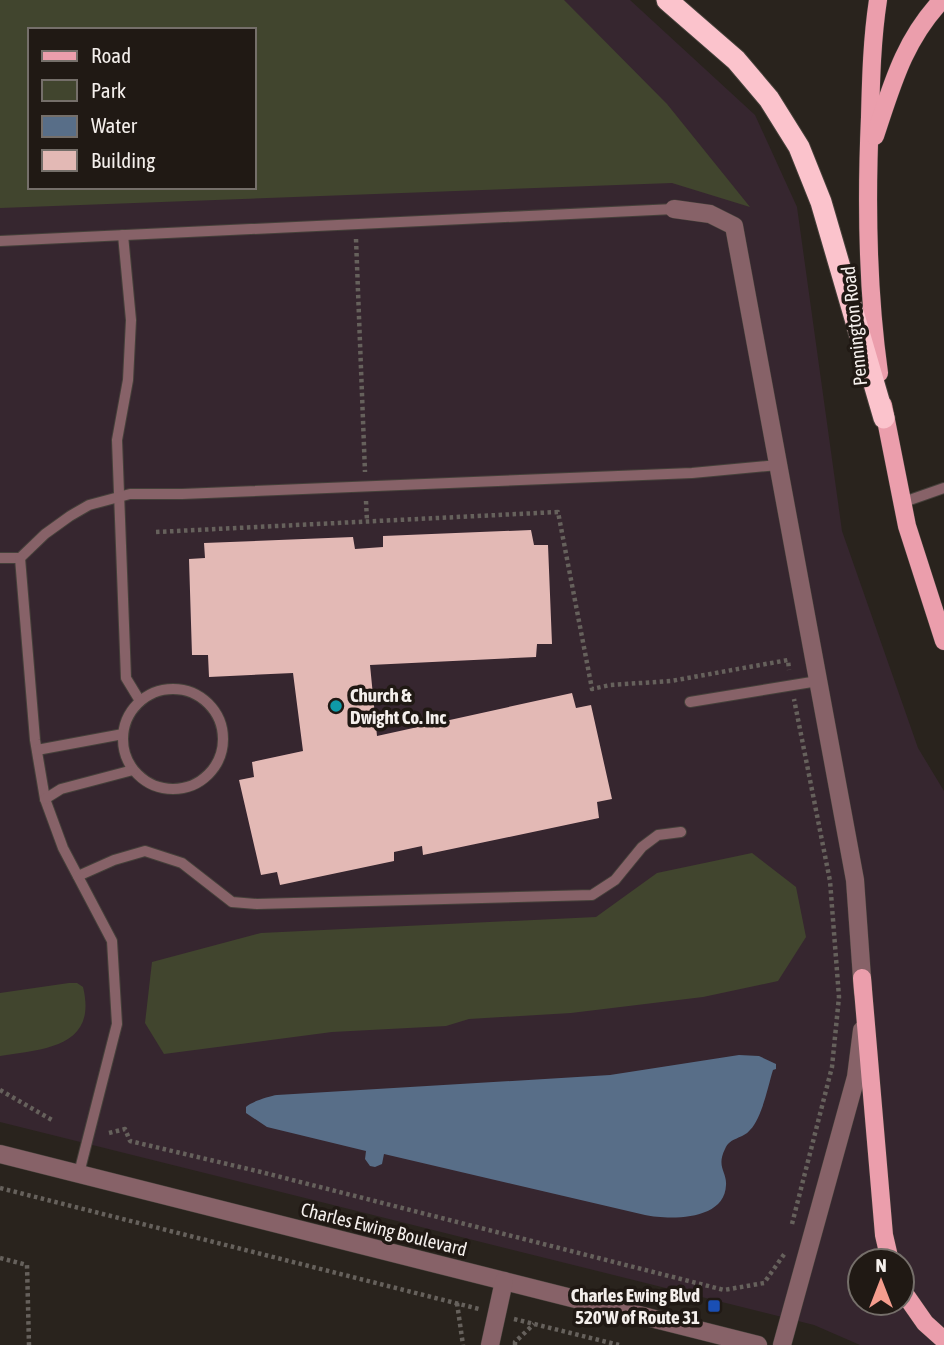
<svg xmlns="http://www.w3.org/2000/svg" width="944" height="1345" viewBox="0 0 944 1345" font-family="'Asap Condensed',sans-serif">
<style>
.commercial{fill:#36262f;fill-rule:evenodd}
.green{fill:#41452e;fill-rule:evenodd}
.water{fill:#586e88}
.building{fill:#e3b9b5}
.lines{fill:none;stroke-linecap:round;stroke-linejoin:round}
.service-casing{stroke:#45403a;stroke-width:12}
.minor-casing{stroke:#45403a;stroke-width:19}
.primary-casing{stroke:#45403a;stroke-width:19}
.motorway-casing{stroke:#45403a;stroke-width:23}
.path{stroke:#66615c;stroke-width:4.5;stroke-dasharray:3.5 3.5;stroke-linecap:butt}
.service{stroke:#876268;stroke-width:10}
.minor{stroke:#876268;stroke-width:18}
.primary{stroke:#eb9eac;stroke-width:18}
.motorway{stroke:#fbc3cc;stroke-width:21}
.culture-dot{fill:#0f9aa8;stroke:#201914;stroke-width:2.5}
.transit-dot{fill:#1a4fb4;stroke:#201914;stroke-width:2.5}
.labels{text-anchor:middle;dominant-baseline:central;stroke-width:7;stroke-linejoin:round;paint-order:stroke}
.street-label{font-size:19px;fill:#f4efec;stroke:#201914}
.poi-label{font-size:19px;font-weight:bold;fill:#f4efec;stroke:#201914;text-anchor:start}
</style>
<rect width="100%" height="100%" fill="#29231d"/>
<!-- commercial -->
<path class="commercial" d="M0,0H630L755,115L797,207L842,531L918,748L944,791V1345H860L814,1325L0,1122ZM30,30H254V187H30ZM860,1261H902V1303H860Z"/>
<!-- green -->
<g class="green">
<path d="M0,0H564L667,104L750,207L672,183L0,208ZM30,30H254V187H30Z"/>
<path d="M752,853L796,887L806,937L778,981L703,997L571,1013L469,1019L446,1026L332,1032L164,1054L145,1023L152,962L261,933L596,917L657,873Z"/>
<path d="M69,983H77L83,987C98,1048 43,1049 0,1056V993Z"/>
</g>
<!-- water -->
<path class="water" d="M739,1055L759,1056L776,1064V1069L773,1070C768,1086 762,1118 750,1130C743,1139 730,1137 725,1149C716,1167 727,1172 726,1185C725,1221 669,1220 645,1215L384,1154L382,1164L375,1167L370,1166L365,1159L366,1151L267,1127L246,1113V1107C251,1102 269,1096 277,1095L610,1075Z"/>
<!-- building -->
<path class="building" d="M531,530L534,545H548L552,644H537L536,657L370,665L377,736L572,693L576,708L591,705L612,799L597,802L599,818L423,855L422,846L394,852V861L280,885L277,872L261,875L239,780L254,777L252,762L303,751L293,673L209,677L208,655H192L189,559L205,558L204,543L353,537L355,549L383,547V536Z"/>
<g class="lines">
<!-- service casing -->
<g class="service-casing">
<g id="service">
<path d="M123,235L131,320L128,380L117,440L126,678L140,701"/>
<path d="M0,241L674,209"/>
<path d="M901,503L944,488"/>
<path d="M0,558H20L45,534L70,516L89,505L130,494H182L692,473L778,465"/>
<path d="M20,558L35,740L45,799L63,848L112,941L117,1024L79,1173"/>
<circle cx="173" cy="739" r="50"/>
<path d="M690,702L818,681"/>
<path d="M37,750L123,734"/>
<path d="M45,799L61,789L133,770"/>
<path d="M78,876L114,860L145,851L182,863L232,902L257,904L592,895L615,880L642,847L658,835L681,832"/>
</g>
</g>
<!-- minor casing -->
<g class="minor-casing">
<g id="minor">
<path d="M674,209L710,214L734,226L855,880L863,992"/>
<path d="M0,1154L758,1345"/>
<path d="M490,1345L504,1281"/>
<path d="M782,1345L856,1077L862,1030"/>
</g>
</g>
<!-- primary casing -->
<g class="primary-casing">
<g id="primary">
<path d="M878,0C872,39 871,78 870,117C866,205 867,287 879,373"/>
<path d="M875,136C892,85 904,40 942,0"/>
<path d="M883,405L907,526L944,641"/>
<path d="M862,978L884,1235L890,1261"/>
<path d="M902,1290L925,1323L944,1340"/>
</g>
</g>
<!-- motorway casing -->
<g class="motorway-casing">
<path id="motorway" d="M667,0L736,60L769,99L799,147L821,202L884,418"/>
</g>
<!-- path -->
<g class="path">
<path d="M356,239L365,472"/>
<path d="M366,501L367,521"/>
<path d="M156,532L558,512L592,689L610,685L671,681L788,660L789,670"/>
<path d="M0,1090L52,1120"/>
<path d="M109,1133L125,1129L130,1141L261,1172L724,1290L764,1283L785,1253"/>
<path d="M0,1188L479,1309"/>
<path d="M792,1224L832,1067L839,997L830,881L794,699"/>
<path d="M0,1258L27,1265L29,1345"/>
<path d="M457,1303L463,1345"/>
<path d="M514,1319L619,1345"/>
<path d="M515,1345V1342L534,1324"/>
</g>
<!-- service -->
<use href="#service" class="service"/>
<!-- minor -->
<use href="#minor" class="minor"/>
<!-- primary -->
<use href="#primary" class="primary"/>
<!-- motorway -->
<use href="#motorway" class="motorway"/>
</g>
<!-- markers -->
<circle class="culture-dot" cx="336" cy="706" r="7"/>
<rect class="transit-dot" x="707" y="1299" width="14" height="14" rx="3.5"/>
<g class="labels">
<!-- street labels -->
<g class="street-label">
<text transform="translate(854 326) rotate(-96)">Pennington Road</text>
<text transform="translate(384 1229) rotate(14)">Charles Ewing Boulevard</text>
</g>
<!-- poi labels -->
<g class="poi-label">
<text x="350" y="695">Church &amp;<tspan x="350" dy="22">Dwight Co. Inc</tspan></text>
<text x="700" y="1295" text-anchor="end">Charles Ewing Blvd<tspan x="700" dy="22">520'W of Route 31</tspan></text>
</g>
</g>
<!-- legend -->
<rect x="28" y="28" width="228" height="161" fill="#201914" stroke="#756f6a" stroke-width="2"/>
<rect x="42" y="51" width="35" height="10" fill="#eb9eac" stroke="#756f6a" stroke-width="2"/>
<text x="91" y="63" font-size="21" fill="#f4efec">Road</text>
<rect x="42" y="80" width="35" height="21" fill="#41452e" stroke="#756f6a" stroke-width="2"/>
<text x="91" y="98" font-size="21" fill="#f4efec">Park</text>
<rect x="42" y="116" width="35" height="21" fill="#586e88" stroke="#756f6a" stroke-width="2"/>
<text x="91" y="133" font-size="21" fill="#f4efec">Water</text>
<rect x="42" y="150" width="35" height="21" fill="#e3b9b5" stroke="#756f6a" stroke-width="2"/>
<text x="91" y="168" font-size="21" fill="#f4efec">Building</text>
<!-- north arrow -->
<g transform="translate(881 1282)"><circle r="33" fill="#201914" stroke="#756f6a" stroke-width="2"/>
<path d="M0-5L12 26L0 18L-12 26Z" fill="#f59d8e"/>
<text y="-10" font-size="19" font-weight="bold" text-anchor="middle" fill="#f4efec">N</text>
</g>
</svg>
